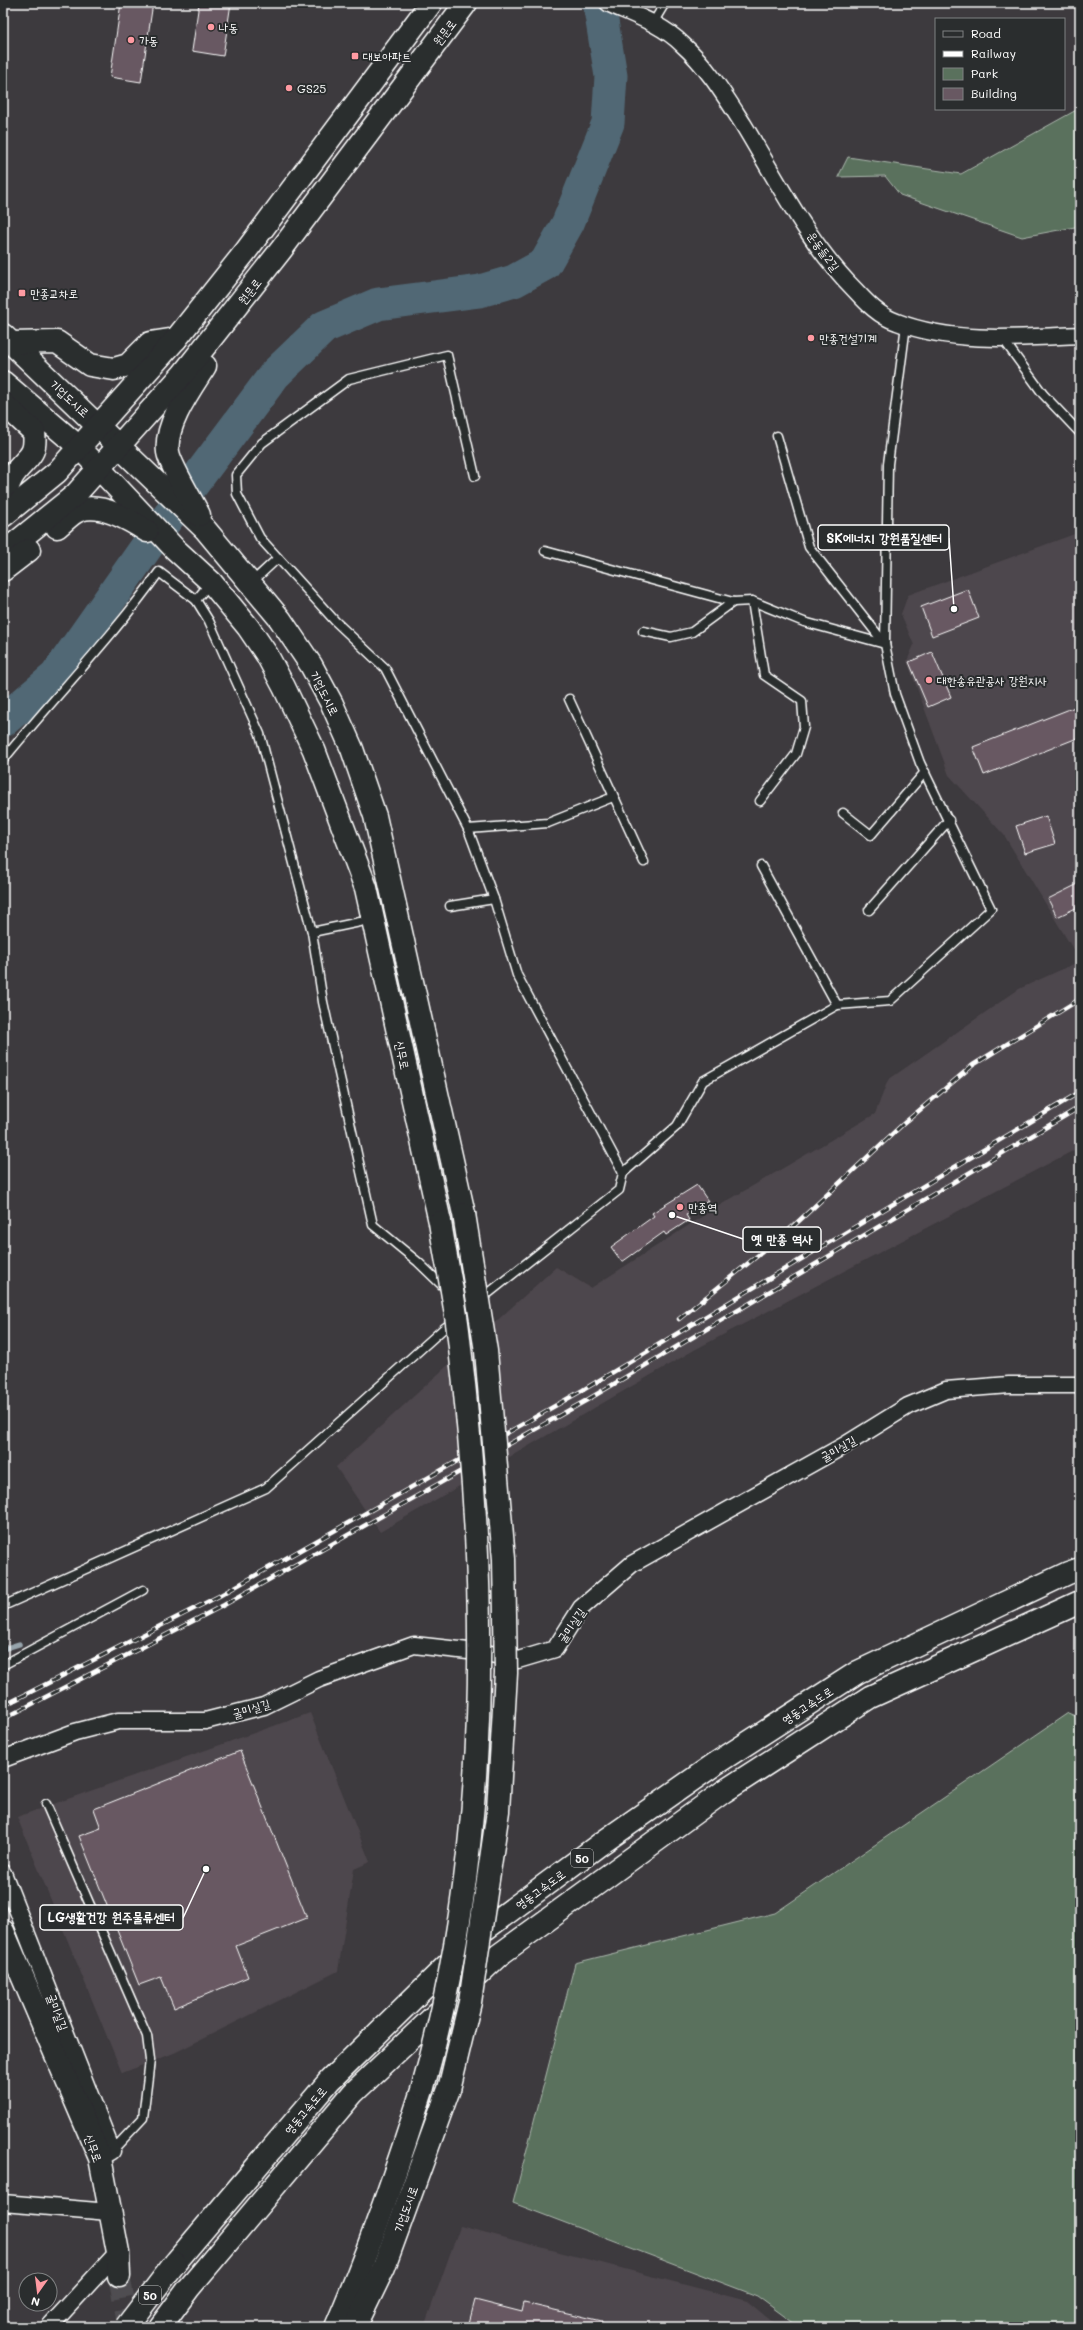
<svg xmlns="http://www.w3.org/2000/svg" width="1083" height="2330" viewBox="0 0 1083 2330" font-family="Mali,'Poor Story',sans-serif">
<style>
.built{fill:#4e474d}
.green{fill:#5a715d;stroke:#acb8ae}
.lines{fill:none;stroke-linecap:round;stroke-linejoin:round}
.stream{stroke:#97a4ac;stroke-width:5.5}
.river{stroke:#516875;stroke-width:33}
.building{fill:#685862;stroke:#fff}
.secondary-tunnel{stroke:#504e51;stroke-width:22;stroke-dasharray:22 11;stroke-linecap:butt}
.lane-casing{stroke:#fff;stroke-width:11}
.street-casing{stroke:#fff;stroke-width:19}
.secondary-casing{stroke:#fff;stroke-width:25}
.highway-casing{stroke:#fff;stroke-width:25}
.lane{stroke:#2a2d2e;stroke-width:8}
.street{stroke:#2a2d2e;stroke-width:16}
.secondary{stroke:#2a2d2e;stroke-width:22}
.highway{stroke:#2a2d2e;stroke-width:22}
.rail-casing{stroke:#fff;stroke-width:4.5}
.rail{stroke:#2a2d2e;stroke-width:3;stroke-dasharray:9;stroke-linecap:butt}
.secondary-bridge-casing{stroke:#fff;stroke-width:25;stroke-linecap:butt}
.highway-bridge-casing{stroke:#fff;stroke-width:25;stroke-linecap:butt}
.secondary-bridge{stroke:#2a2d2e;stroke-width:22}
.highway-bridge{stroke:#2a2d2e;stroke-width:22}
.poi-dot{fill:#ff9aa2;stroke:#2a2d2e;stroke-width:1.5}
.labels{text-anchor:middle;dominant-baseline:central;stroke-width:4;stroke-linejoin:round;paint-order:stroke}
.shield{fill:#2a2d2e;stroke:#bfc0c0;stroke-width:1}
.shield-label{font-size:11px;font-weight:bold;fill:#fff}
.poi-label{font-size:12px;fill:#fff;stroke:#2a2d2e;text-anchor:start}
.street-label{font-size:12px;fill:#fff;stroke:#2a2d2e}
.leader{fill:none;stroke:#fff;stroke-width:1.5}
.callout-dot{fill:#fff;stroke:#2a2d2e;stroke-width:1.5}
.callout{fill:#2a2d2e;stroke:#fff;stroke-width:1.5}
.callout-label{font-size:13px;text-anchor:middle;font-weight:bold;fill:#fff}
</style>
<rect width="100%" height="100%" fill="#3d3a3e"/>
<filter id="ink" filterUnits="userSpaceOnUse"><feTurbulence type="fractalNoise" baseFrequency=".025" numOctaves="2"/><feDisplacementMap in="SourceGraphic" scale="8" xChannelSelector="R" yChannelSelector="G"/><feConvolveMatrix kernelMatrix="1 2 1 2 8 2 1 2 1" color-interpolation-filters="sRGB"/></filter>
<g filter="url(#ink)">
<!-- built -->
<g class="built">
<path d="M1080,532V944L1073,949L1004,835L949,775L907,661L914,645L901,614L908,595Z"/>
<path d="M1080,961V1147L696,1349L380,1532L336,1467L556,1267L591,1288L722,1204L875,1114L888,1080L1019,989Z"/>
<path d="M310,1713L370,1862L354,1869L338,1971L174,2053L122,2073L17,1817Z"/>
<path d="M460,2226L747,2301L779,2327H424Z"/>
</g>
<!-- green -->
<g class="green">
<path d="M1080,108V226L1022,237L900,195L885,176L838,177L848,157L961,174Z"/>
<path d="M1068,1713L1080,1718V2327H799L757,2296L513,2203L575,1963L775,1913Z"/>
</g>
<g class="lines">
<!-- stream -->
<path class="stream" d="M3,1649L19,1644"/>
<!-- river -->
<path class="river" d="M3,721L56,676L157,532L275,374L324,327L378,304L480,291L514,281L545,264L568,223L608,123L611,76L599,3"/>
</g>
<!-- building -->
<g class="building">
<path d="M121,3H153L141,82L110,77Z"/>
<path d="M199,3H231L223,56L192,51Z"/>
<path d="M968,589L979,618L932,636L921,607Z"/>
<path d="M932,652L951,697L928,707L909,662Z"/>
<path d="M1080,705V737L984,775L973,747Z"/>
<path d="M1046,816L1055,844L1025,853L1016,826Z"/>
<path d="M1080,883V906L1057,917L1048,899Z"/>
<path d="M697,1185L708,1201L686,1215L689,1220L666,1235L664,1232L622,1262L611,1247L654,1216L652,1213Z"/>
<path d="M240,1751L307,1918L236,1946L248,1977L174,2008L161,1977L139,1985L79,1836L101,1828L94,1809Z"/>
<path d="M475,2300L522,2312L524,2303L602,2321L601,2327H468Z"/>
</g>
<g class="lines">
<!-- secondary-tunnel -->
<path class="secondary-tunnel" d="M119,2276L129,2327"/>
<!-- lane casing -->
<g class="lane-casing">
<g id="lane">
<path d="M653,23L665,3"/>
<path d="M1003,339L1043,394L1080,433"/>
<path d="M777,436L809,547L885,644"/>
<path d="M475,476L447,355L349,379L262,443L236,475L237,494L260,538L335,621L385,668L468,829L494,899L517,975L623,1173"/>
<path d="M545,551L733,602L752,601L804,622L885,644"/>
<path d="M210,583L196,600L209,621L260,734L312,932L323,1002L373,1225L418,1262L447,1290"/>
<path d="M251,583L278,558"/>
<path d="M752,601L764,675L802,701L804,727L796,754L760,801"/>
<path d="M643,631L671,637L692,632L733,602"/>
<path d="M569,699L644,862"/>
<path d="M3,760C54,697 112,638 159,572L196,600"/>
<path d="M843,813L871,835L925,772"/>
<path d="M468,829L548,823L613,797"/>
<path d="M761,866L837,1005L890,1001L991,909L920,763L895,694L885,644L888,464L906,325"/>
<path d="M450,906L494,899"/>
<path d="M869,910L949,820"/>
<path d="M312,932L360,922"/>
<path d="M3,1606L266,1488L442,1330L619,1190L623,1173L677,1126L703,1081L837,1005"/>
<path d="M3,1665L143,1590"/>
<path d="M46,1804L147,2036L150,2060L143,2118L112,2151"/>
</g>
</g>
<!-- street casing -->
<g class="street-casing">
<g id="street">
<path d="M608,3C634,15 662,24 682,44C707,66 725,96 743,124C777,180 808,243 855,290C867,303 879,316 897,322C954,344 1020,338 1080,335"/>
<path d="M3,1759L75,1732L118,1721H205L264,1706L319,1679L414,1645L486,1653L518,1660L555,1649L581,1608L632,1564L845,1445L908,1406L946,1390L1009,1385H1080"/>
<path d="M3,1873L112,2151L100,2158"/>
<path d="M3,2203L109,2212"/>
<path d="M49,2327L118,2252"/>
</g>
</g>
<!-- secondary casing -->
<g class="secondary-casing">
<g id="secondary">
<path d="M3,335L205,529L280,619L311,665L332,704L352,749L375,816L464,1214"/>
<path d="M12,343L57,342L90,365L114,369L128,365L150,343L176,339"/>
<path d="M3,382L79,447L175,549L211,582L248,627L267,655L284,687L314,750L366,888L440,1222"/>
<path d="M3,403L34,432C37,457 27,456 14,474C9,481 6,492 3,500"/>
<path d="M199,515C192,501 170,465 168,452C164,425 191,388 205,366"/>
<path d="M3,516L57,472L176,339L246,251L431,3"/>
<path d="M57,527C64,522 72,512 80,510C101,503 130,520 147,531"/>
<path d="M3,553L75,495L183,374L281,250L466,3"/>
<path d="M3,570L29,550"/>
<path d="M3,1931L100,2158L118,2252L119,2276"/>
<path d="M336,2327C370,2249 397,2169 423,2087"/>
<path d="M355,2327L384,2267L449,2089"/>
</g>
</g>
<!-- highway casing -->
<g class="highway-casing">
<g id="highway">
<path d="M175,2263L330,2080L480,1933L599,1845L715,1764L858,1672L1068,1573L1080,1569"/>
<path d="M160,2327L189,2288L353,2093L499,1955L723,1792L870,1697L1080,1602"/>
</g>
</g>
<!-- lane -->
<use href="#lane" class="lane"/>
<!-- street -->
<use href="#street" class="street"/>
<!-- secondary -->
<use href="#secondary" class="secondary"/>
<!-- highway -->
<use href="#highway" class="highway"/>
<!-- rail casing -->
<g class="rail-casing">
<g id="rail">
<path d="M679,1319L787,1232L902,1125L973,1065L1080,999"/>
<path d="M3,1706L219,1596L583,1390L1080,1092"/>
<path d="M3,1719L224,1605L587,1400L1080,1107"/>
</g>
</g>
<!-- rail -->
<use href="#rail" class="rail"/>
<!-- secondary-bridge casing -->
<g class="secondary-bridge-casing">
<g id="secondary-bridge">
<path d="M423,2087C492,1841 489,1591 459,1339C455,1300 446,1261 440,1222"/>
<path d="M449,2089L470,2002L498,1811L506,1673L504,1559L486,1351L464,1214"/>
</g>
</g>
<!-- highway-bridge casing -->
<g class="highway-bridge-casing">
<path id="highway-bridge" d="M126,2327L175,2263"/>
</g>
<!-- secondary-bridge -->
<use href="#secondary-bridge" class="secondary-bridge"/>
<!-- highway-bridge -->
<use href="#highway-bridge" class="highway-bridge"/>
</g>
</g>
<!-- markers -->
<g class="poi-dot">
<circle cx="211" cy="27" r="4"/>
<circle cx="131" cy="40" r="4"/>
<rect x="351" y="52" width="8" height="8" rx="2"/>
<circle cx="289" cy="88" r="4"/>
<rect x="18" y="289" width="8" height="8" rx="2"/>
<circle cx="811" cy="338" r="4"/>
<circle cx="929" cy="680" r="4"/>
<circle cx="680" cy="1207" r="4"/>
</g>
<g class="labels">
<!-- shield labels -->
<g class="shield">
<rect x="571" y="1849" width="22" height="18" rx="3"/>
<rect x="139" y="2286" width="22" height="18" rx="3"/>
</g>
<g class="shield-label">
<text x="582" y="1858">50</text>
<text x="150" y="2295">50</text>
</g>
<!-- poi labels -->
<g class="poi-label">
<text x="219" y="27">나동</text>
<text x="139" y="40">가동</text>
<text x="363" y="56">대보아파트</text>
<text x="297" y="88">GS25</text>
<text x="30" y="293">만종교차로</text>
<text x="819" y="338">만종건설기계</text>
<text x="937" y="680">대한송유관공사 강원지사</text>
<text x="688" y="1207">만종역</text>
</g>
<!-- street labels -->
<g class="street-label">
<text transform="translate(444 32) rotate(-53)">원문로</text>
<text transform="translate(824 251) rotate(54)">운동들2길</text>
<text transform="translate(249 291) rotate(-52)">원문로</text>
<text transform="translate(70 398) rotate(43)">기업도시로</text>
<text transform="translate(325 693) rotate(63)">기업도시로</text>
<text transform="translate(403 1055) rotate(78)">신무로</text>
<text transform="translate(838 1448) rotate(-30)">굴미실길</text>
<text transform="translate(571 1625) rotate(-56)">굴미실길</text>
<text transform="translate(807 1705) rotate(-33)">영동고속도로</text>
<text transform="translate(251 1708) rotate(-17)">굴미실길</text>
<text transform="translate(540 1889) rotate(-36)">영동고속도로</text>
<text transform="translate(58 2012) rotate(69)">굴미실길</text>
<text transform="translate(305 2110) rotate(-50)">영동고속도로</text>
<text transform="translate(94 2148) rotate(70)">신무로</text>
<text transform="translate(405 2209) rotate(-70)">기업도시로</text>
</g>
</g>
<!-- callouts -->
<path class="leader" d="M954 609L949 538M672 1215L743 1239M206 1869L183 1918"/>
<g class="callout-dot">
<circle cx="954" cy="609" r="4"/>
<circle cx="672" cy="1215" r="4"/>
<circle cx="206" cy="1869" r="4"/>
</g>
<g class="callout">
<rect x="818" y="525" width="131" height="25" rx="4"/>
<rect x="743" y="1227" width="78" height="25" rx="4"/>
<rect x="40" y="1905" width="143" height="25" rx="4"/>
</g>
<g class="callout-label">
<text x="884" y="543">SK에너지 강원품질센터</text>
<text x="782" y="1244">옛 만종 역사</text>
<text x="111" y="1922">LG생활건강 원주물류센터</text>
</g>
<!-- margin -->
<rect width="1083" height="2330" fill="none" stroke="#2a2d2e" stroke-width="16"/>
<rect x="8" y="8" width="1067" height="2314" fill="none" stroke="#fff" stroke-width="1.5" filter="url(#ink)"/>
<!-- legend -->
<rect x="935" y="18" width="130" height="92" fill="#2a2d2e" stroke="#7f8182"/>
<rect x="943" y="31" width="20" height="6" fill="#2a2d2e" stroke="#7f8182"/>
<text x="971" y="38" font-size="12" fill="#ffffff">Road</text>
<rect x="943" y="51" width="20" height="6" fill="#ffffff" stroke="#7f8182"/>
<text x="971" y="58" font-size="12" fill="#ffffff">Railway</text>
<rect x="943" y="68" width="20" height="12" fill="#5a715d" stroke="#7f8182"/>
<text x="971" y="78" font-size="12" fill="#ffffff">Park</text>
<rect x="943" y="88" width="20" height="12" fill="#685862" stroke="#7f8182"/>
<text x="971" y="98" font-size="12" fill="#ffffff">Building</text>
<!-- north arrow -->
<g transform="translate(38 2292) rotate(194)"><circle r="19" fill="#2a2d2e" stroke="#7f8182"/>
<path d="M0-3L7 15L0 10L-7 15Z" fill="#ff9aa2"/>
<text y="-6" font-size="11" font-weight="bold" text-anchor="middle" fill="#ffffff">N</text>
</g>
</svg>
